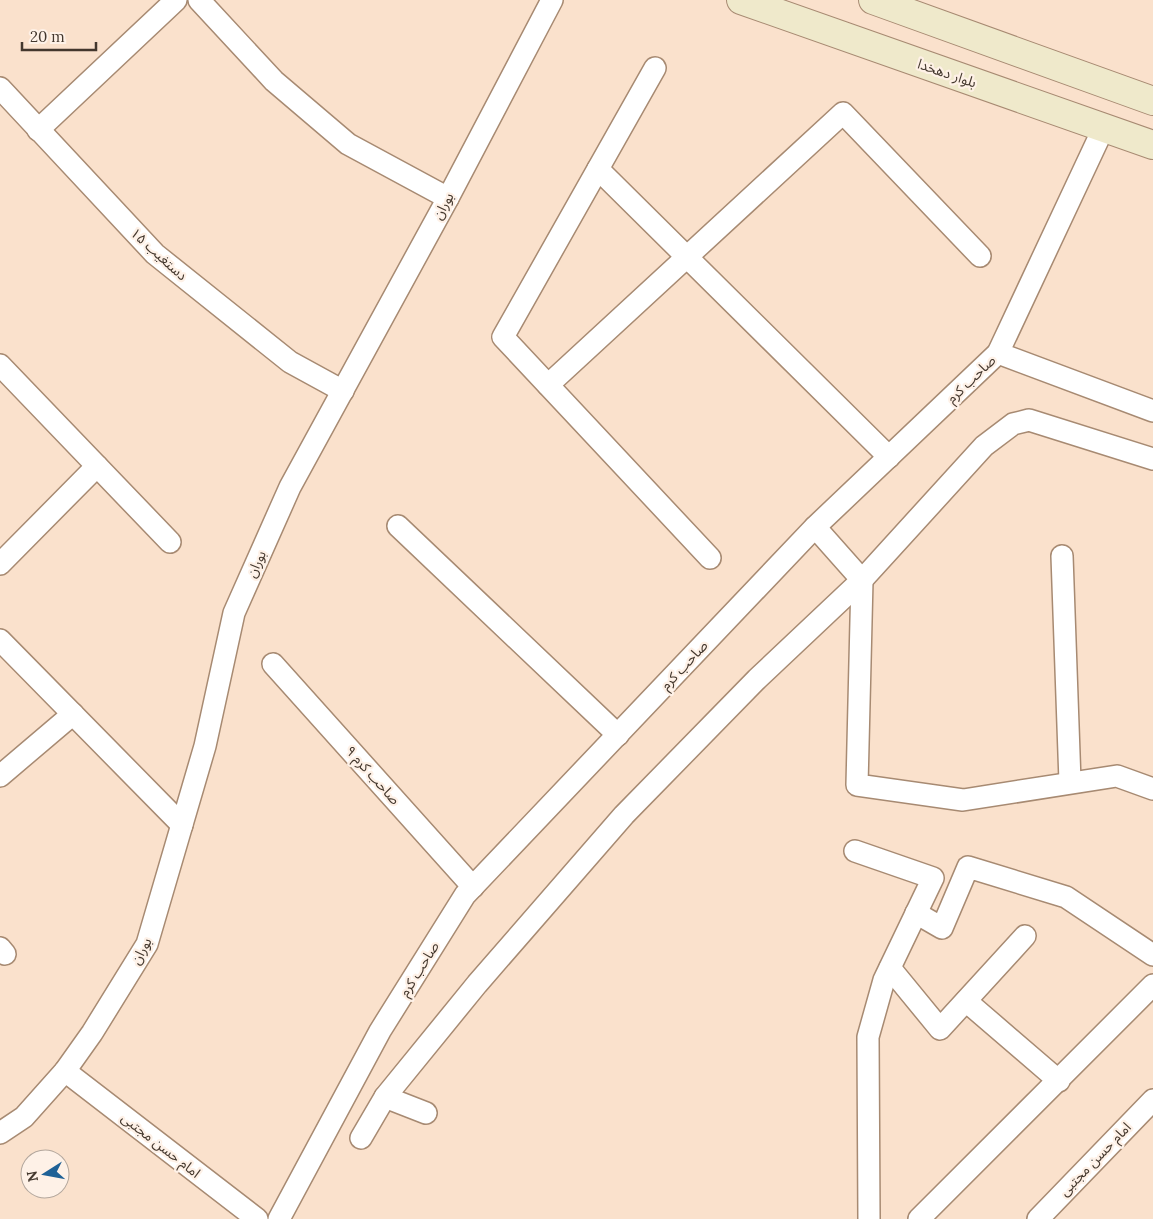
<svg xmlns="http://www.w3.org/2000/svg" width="1153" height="1219" viewBox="0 0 1153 1219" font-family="Lora,'Noto Sans Arabic',serif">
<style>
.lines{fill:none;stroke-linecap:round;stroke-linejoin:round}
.street-casing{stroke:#a78a72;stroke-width:24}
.secondary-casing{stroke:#a78a72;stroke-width:30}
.street{stroke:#fff;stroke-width:21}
.secondary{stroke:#efe9cb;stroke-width:28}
.labels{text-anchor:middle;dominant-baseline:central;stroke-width:4.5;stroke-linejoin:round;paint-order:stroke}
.street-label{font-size:14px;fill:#43372d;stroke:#fef1e7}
</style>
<rect width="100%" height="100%" fill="#fae1cc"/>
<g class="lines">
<!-- street casing -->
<g class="street-casing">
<g id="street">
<path d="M199,0L274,81L348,144L448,198"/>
<path d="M655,68L503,337L710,558"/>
<path d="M0,88L155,254L290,362L343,391"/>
<path d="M38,130L176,0"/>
<path d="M598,169L889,457"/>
<path d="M998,353L1153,411"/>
<path d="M0,365L170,542"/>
<path d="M548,385L843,113L980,256"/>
<path d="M398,526L618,735"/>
<path d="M815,527L862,580L857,785L963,800L1117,776L1153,789"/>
<path d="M1062,556L1070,782"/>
<path d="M0,564L97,466"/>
<path d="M0,640L182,825"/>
<path d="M273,664L473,887"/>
<path d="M0,776L73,714"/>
<path d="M855,851L933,878L884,980L868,1037L869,1219"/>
<path d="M916,913L942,928L968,867L1066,897L1153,955"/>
<path d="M0,948L5,954"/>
<path d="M890,968L940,1029L1025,936"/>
<path d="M966,1001L1059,1081"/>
<path d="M65,1071L257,1219"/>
<path d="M385,1097L426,1113"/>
<path d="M0,1133L24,1117L65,1071L92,1033L147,944L205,746L234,613L290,487L448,198L552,0"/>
<path d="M361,1138L385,1097L477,984L624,815L757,679L862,580L984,446L1013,424L1029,420L1153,459"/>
<path d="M279,1219L380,1031L465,895L815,527L998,353L1104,127"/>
<path d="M919,1219L1153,985"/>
<path d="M1038,1219L1153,1100"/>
</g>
</g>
<!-- secondary casing -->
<g class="secondary-casing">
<g id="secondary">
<path d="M741,0L1153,145"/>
<path d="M873,0L1153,101"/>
</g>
</g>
<!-- street -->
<use href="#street" class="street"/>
<!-- secondary -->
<use href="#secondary" class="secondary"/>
</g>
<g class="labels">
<!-- street labels -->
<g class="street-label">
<text transform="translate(947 73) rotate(19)">بلوار دهخدا</text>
<text transform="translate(443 206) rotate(-62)">بوران</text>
<text transform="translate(159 254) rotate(42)">دستغیب ۱۵</text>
<text transform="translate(971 379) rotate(-44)">صاحب کرم</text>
<text transform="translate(256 564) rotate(-66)">بوران</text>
<text transform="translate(684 665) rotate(-47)">صاحب کرم</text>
<text transform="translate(373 775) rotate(48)">صاحب کرم ۹</text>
<text transform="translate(141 951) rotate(-62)">بوران</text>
<text transform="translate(419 969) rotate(-58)">صاحب کرم</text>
<text transform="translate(161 1145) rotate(38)">امام حسن مجتبی</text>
<text transform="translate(1095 1159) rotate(-46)">امام حسن مجتبی</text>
</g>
</g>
<!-- north arrow -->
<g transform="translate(45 1174) rotate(259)"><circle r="24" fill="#fef1e7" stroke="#b3a79d"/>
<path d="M0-4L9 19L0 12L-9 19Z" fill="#1f6196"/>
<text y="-8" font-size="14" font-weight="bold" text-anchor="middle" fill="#43372d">N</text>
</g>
<!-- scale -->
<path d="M22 42v8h74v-8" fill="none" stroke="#43372d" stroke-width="2.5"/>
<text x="30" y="42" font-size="15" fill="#43372d" stroke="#fef1e7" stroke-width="4" paint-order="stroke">20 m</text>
</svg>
